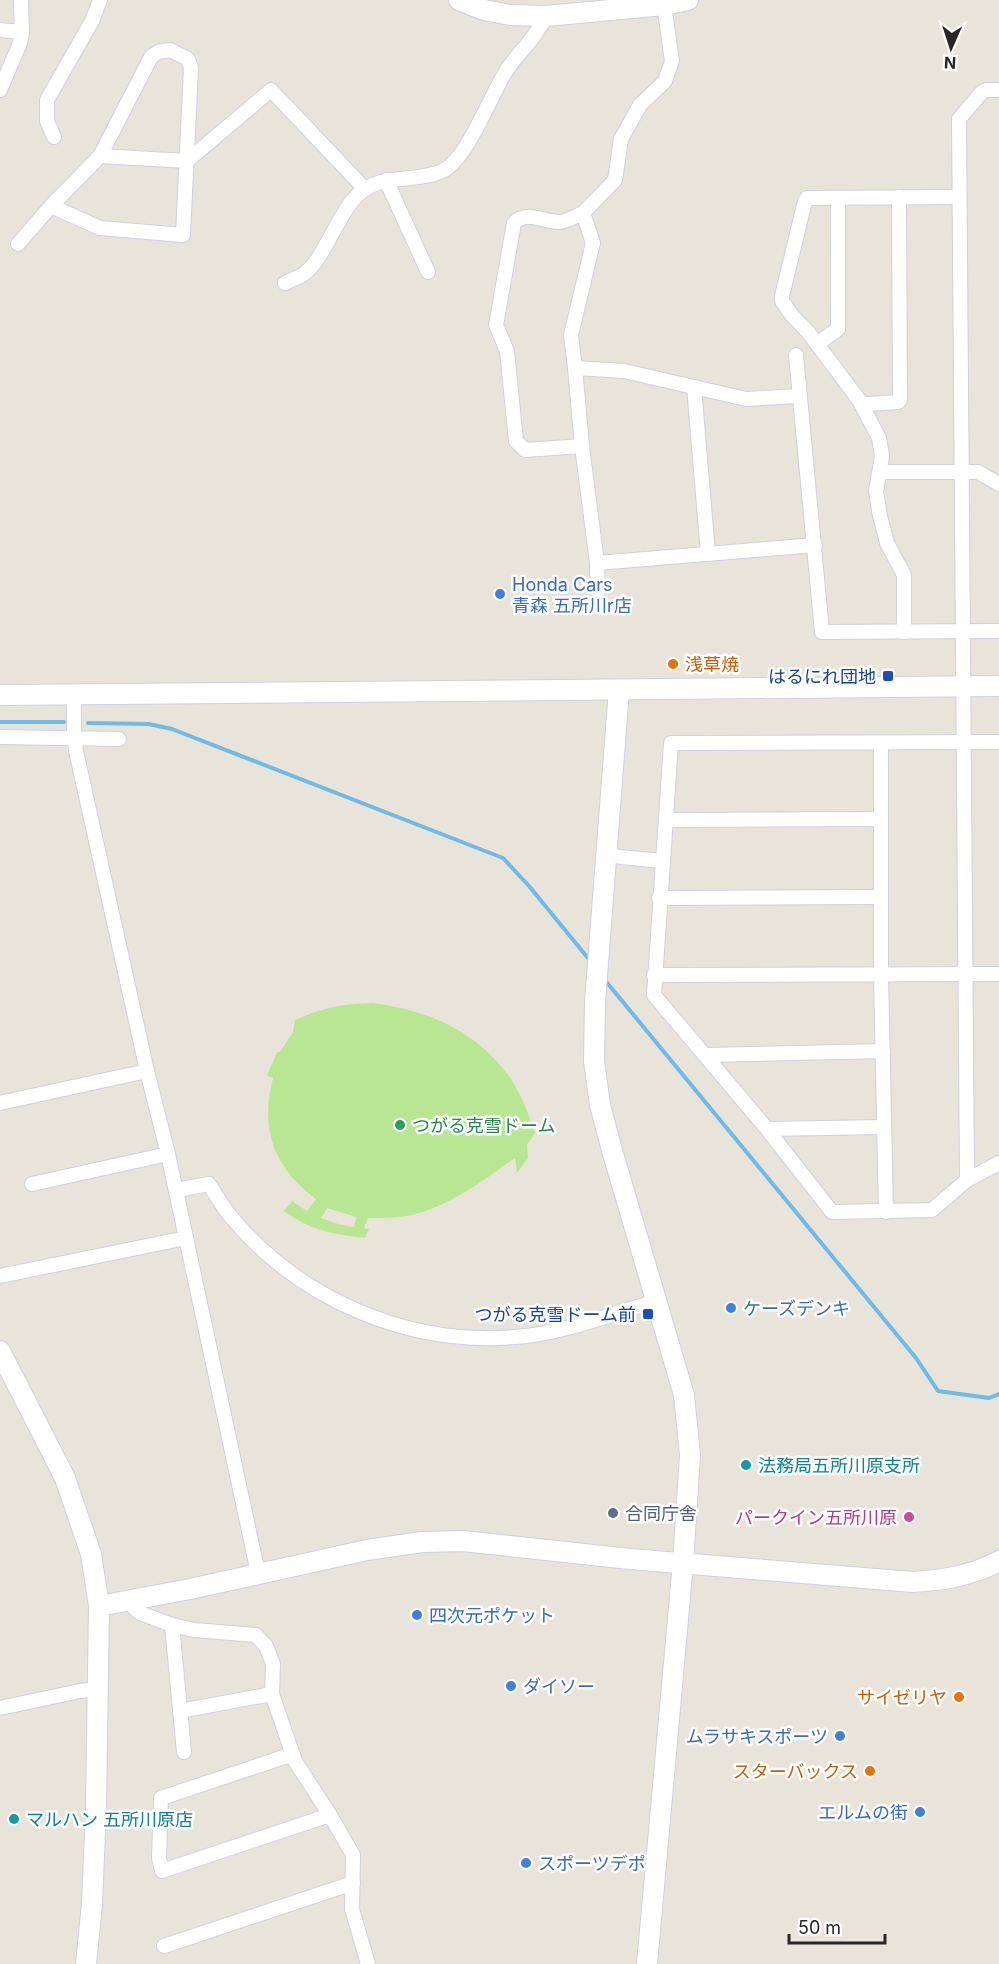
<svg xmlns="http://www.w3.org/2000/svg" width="999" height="1964" viewBox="0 0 999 1964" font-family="Inter,'Noto Sans JP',sans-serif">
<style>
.pitch{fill:#b9e692;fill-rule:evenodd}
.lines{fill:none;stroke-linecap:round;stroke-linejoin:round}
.stream{stroke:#6ebbe9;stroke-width:4}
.street-casing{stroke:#ced0e0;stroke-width:16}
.secondary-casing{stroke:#ced0e0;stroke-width:22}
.street{stroke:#fff;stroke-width:14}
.secondary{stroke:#fff;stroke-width:20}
.shop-dot{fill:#3f7fe0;stroke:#fff;stroke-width:2}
.food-dot{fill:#e8710a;stroke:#fff;stroke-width:2}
.transit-dot{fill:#1a4fb4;stroke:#fff;stroke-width:2}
.leisure-dot{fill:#2e9e5b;stroke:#fff;stroke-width:2}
.culture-dot{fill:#0f9aa8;stroke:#fff;stroke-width:2}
.service-dot{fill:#5c6f8a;stroke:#fff;stroke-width:2}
.hotel-dot{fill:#d1479c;stroke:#fff;stroke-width:2}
.labels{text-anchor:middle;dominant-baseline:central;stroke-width:5;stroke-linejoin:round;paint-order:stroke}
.shop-label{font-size:18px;fill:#366cbe;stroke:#fff;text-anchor:start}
.food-label{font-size:18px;fill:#c56008;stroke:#fff;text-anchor:end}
.transit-label{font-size:18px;fill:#164399;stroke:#fff;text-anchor:end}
.leisure-label{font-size:18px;fill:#27864d;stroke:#fff;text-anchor:start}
.culture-label{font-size:18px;fill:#0d838f;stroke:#fff;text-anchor:start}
.service-label{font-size:18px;fill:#4e5e75;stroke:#fff;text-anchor:start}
.hotel-label{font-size:18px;fill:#b23c85;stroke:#fff;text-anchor:end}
</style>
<rect width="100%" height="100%" fill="#e9e4d9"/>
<!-- pitch -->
<path class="pitch" d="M373,1003C427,1010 475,1030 508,1075C521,1092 528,1113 535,1133L527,1145L528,1158L517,1173L515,1158C485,1179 454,1203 419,1213C403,1218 385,1218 368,1218L364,1228L369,1229L365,1238C333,1234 311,1231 284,1211L292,1201L307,1211L316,1199C273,1167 260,1129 273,1078L267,1076L277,1052H280L293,1032L295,1020C325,1007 341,1004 373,1003ZM327,1208L356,1217L354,1227L338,1224L321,1218Z"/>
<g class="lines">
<!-- stream -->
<g class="stream">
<path d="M0,722H64"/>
<path d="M88,723L149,724L172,729L503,858L529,886L592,963"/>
<path d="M604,979L916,1358L938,1391L989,1398L999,1394"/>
</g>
<!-- street casing -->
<g class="street-casing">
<g id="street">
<path d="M0,30L22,32"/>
<path d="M170,50L188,59L191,68L183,235L100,228L51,206L100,156L151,57L158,52Z"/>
<path d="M0,90L20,43L22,32L21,0"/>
<path d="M54,137L47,121V100L92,21L100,0"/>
<path d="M100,156L187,161L271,90L365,189"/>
<path d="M386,180L428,272"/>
<path d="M18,244L51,206"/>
<path d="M285,283C291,280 300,277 305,273C322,261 337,218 353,200C378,170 411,185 442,171C467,161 492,91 508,68C521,50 537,36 546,16"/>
<path d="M817,344L838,329V198"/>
<path d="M796,355L822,632L999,631"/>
<path d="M575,368L571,335L593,243L583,213L615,180L621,139L640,105L665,81L672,61L664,5"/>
<path d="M694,387L708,554"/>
<path d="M799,396L746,399L624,371L575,368L582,446L597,563L815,545"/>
<path d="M862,406L867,404L898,402L900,400L899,197"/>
<path d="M582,446L525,450L516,441L507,351L496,325L514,223C527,209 544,223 560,222C568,221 576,216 583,213"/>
<path d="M880,472H978L999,484"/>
<path d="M597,563L598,592"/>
<path d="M904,632V575L887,543L880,516L876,491L882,456L879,438L859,400L808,332L791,314L782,301V296L805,201L807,198L959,197"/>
<path d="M74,694V728L76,751L147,1071L168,1154L258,1573"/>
<path d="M0,737L119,739"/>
<path d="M999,742L671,743L654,995L767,1129L832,1212L932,1210L967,1180L999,1163"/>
<path d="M881,743V976L886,1212"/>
<path d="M666,820L880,819"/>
<path d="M607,854L620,857L662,861"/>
<path d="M659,898L881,897"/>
<path d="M654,975L999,974"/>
<path d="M705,1055L883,1051"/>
<path d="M0,1103L147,1071"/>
<path d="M767,1129L883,1127"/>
<path d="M967,1180L959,119L982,92L986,90H999"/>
<path d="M32,1184L168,1154"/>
<path d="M176,1190L209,1184C216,1195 223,1208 232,1218C301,1300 408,1346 516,1337C564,1333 611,1314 657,1301"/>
<path d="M0,1276L186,1238"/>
<path d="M127,1601L140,1613L172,1625L194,1630L256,1635L266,1646L273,1664L272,1694L295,1761L330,1815L353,1855L352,1909L368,1964"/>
<path d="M172,1625L184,1752"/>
<path d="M0,1708L80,1691L99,1689"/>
<path d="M180,1711L272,1694"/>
<path d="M293,1754L161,1798L159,1858L162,1871L330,1815"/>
<path d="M164,1946L353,1883"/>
</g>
</g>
<!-- secondary casing -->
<g class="secondary-casing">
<g id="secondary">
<path d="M459,0L484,10L510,15L546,16L664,5L688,0"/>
<path d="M619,690L595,1002L594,1061L600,1105L613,1154L684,1395L690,1455L683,1563L647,1964"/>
<path d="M0,695L999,686"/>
<path d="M0,1351L65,1478L91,1554L99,1606L96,1808L92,1904L86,1964"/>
<path d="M99,1606L190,1589L367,1550L422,1542L463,1541L630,1559L913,1582C944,1580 971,1576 999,1561"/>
</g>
</g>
<!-- street -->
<use href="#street" class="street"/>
<!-- secondary -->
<use href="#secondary" class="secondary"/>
</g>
<!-- markers -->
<g class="shop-dot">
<circle cx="500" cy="594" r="6"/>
<circle cx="731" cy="1308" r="6"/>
<circle cx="417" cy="1615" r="6"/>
<circle cx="511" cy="1686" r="6"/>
<circle cx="840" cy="1736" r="6"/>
<circle cx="920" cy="1812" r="6"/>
<circle cx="526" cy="1863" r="6"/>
</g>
<g class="food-dot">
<circle cx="673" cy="664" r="6"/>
<circle cx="959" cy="1697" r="6"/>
<circle cx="870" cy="1771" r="6"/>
</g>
<g class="transit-dot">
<rect x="882" y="670" width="12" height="12" rx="3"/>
<rect x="642" y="1308" width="12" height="12" rx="3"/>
</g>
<circle class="leisure-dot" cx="400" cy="1125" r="6"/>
<g class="culture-dot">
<circle cx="746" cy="1465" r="6"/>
<circle cx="14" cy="1819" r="6"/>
</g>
<circle class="service-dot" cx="613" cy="1513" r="6"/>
<circle class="hotel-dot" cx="909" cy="1517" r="6"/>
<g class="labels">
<!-- shop labels -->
<g class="shop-label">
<text x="512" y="584">Honda Cars<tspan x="512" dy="21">青森 五所川r店</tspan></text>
<text x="743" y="1308">ケーズデンキ</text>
<text x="429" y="1615">四次元ポケット</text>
<text x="523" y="1686">ダイソー</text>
<text x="828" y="1736" text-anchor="end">ムラサキスポーツ</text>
<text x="908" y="1812" text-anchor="end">エルムの街</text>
<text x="538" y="1863">スポーツデポ</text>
</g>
<!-- food labels -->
<g class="food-label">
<text x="685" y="664" text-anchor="start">浅草焼</text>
<text x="947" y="1697">サイゼリヤ</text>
<text x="858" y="1771">スターバックス</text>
</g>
<!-- transit labels -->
<g class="transit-label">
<text x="876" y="676">はるにれ団地</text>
<text x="636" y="1314">つがる克雪ドーム前</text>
</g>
<!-- leisure labels -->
<g class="leisure-label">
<text x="412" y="1125">つがる克雪ドーム</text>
</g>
<!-- culture labels -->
<g class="culture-label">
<text x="758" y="1465">法務局五所川原支所</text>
<text x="26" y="1819">マルハン 五所川原店</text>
</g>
<!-- service labels -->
<g class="service-label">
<text x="625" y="1513">合同庁舎</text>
</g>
<!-- hotel labels -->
<g class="hotel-label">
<text x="897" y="1517">パークイン五所川原</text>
</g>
</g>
<!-- north arrow -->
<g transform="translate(951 48) rotate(183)" stroke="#ffffff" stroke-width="4.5" paint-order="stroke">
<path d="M0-4.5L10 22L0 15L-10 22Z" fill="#272727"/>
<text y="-9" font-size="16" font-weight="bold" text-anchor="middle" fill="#272727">N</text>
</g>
<!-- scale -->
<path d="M789 1934v9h96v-9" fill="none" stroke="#272727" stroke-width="3"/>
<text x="798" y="1934" font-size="18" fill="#272727" stroke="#ffffff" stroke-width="4.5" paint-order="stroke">50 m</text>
</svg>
